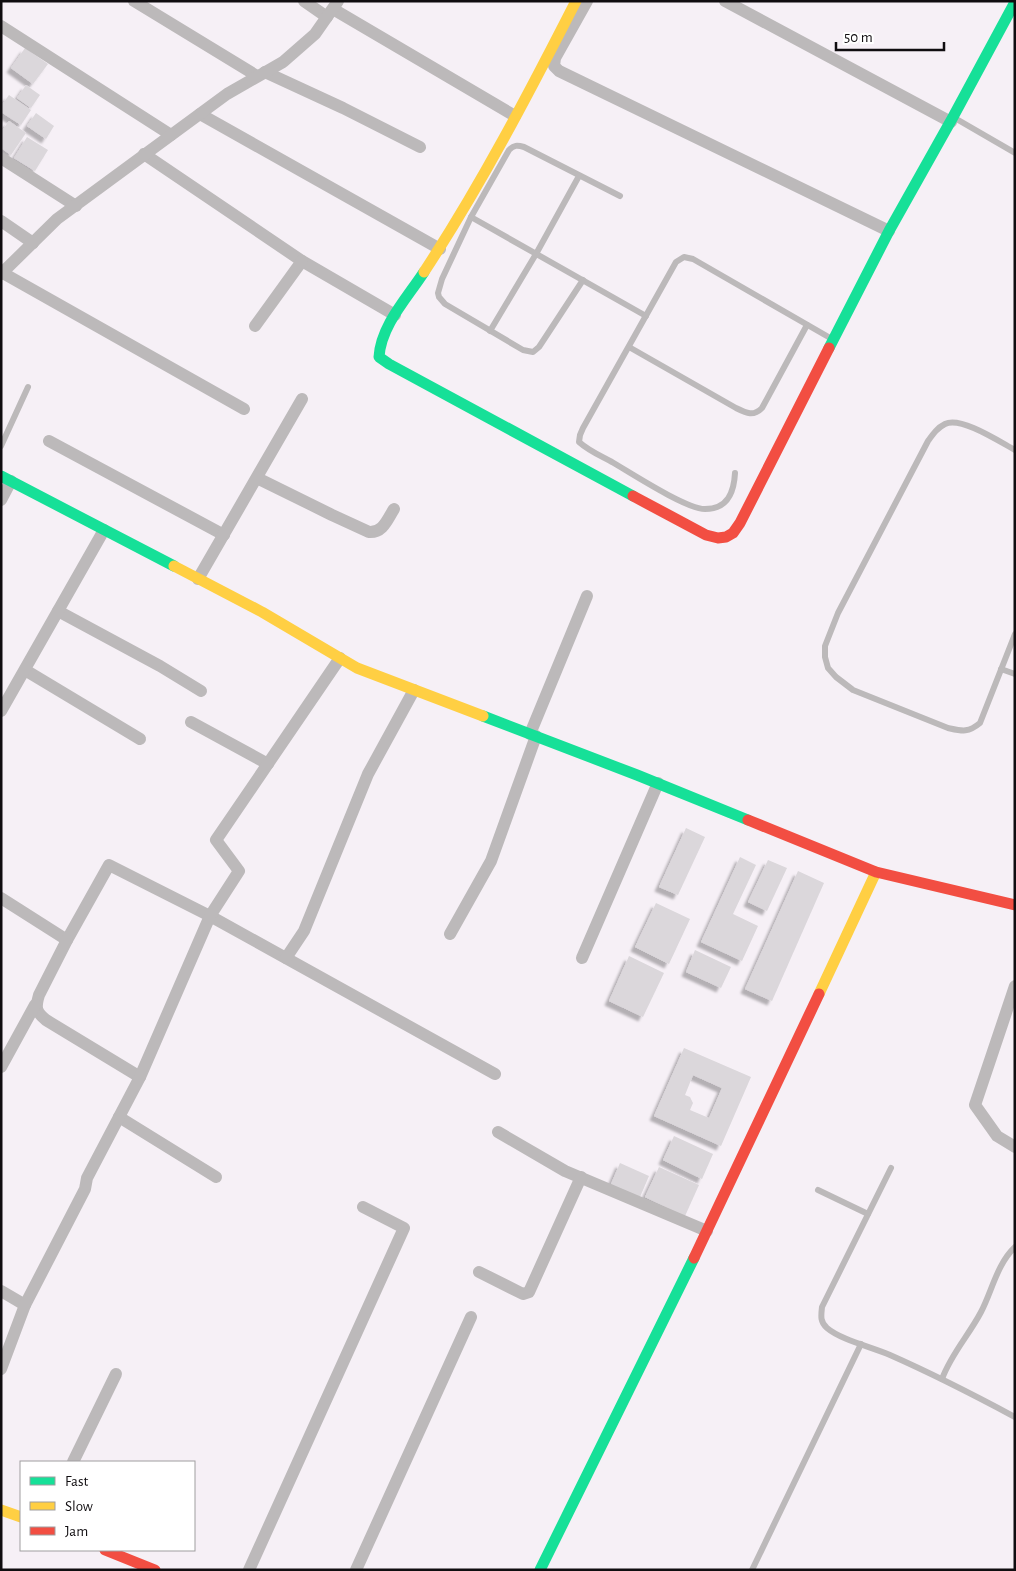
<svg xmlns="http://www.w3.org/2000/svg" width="1016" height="1571" viewBox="0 0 1016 1571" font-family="'Alegreya Sans',sans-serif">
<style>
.building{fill:#dbd7db;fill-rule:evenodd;filter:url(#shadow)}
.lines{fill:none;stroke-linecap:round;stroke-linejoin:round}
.lane{stroke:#bcb9ba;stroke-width:6}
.street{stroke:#bcb9ba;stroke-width:12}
.fast{stroke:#16e098;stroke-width:11}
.slow{stroke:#ffcf43;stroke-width:11}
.jam{stroke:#f24e42;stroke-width:11}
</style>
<defs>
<filter id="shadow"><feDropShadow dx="-4.5" dy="4.5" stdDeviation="1" flood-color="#0004"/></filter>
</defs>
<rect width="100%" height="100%" fill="#f6f0f6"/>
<!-- building -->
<g class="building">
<path d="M25,48L48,64L33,84L11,68Z"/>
<path d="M26,85L40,95L31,108L17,98Z"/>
<path d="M9,95L31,110L21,125L1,112V106Z"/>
<path d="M36,113L54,126L46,139L27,126Z"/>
<path d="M9,121L26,133L11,155L1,148V132Z"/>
<path d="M27,137L48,150L35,171L14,158Z"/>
<path d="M686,828L705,837L678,895L659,887Z"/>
<path d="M740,857L756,865L733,914L758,926L742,961L701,942Z"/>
<path d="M768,860L787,868L767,911L748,902Z"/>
<path d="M798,871L824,883L772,1001L745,989Z"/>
<path d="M656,903L690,919L669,964L635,947Z"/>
<path d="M695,950L731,967L721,988L686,972Z"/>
<path d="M629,956L664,973L643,1017L609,1001Z"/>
<path d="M684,1048L751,1077L721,1146L654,1116ZM693,1075L722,1088L709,1118L690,1110L693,1103L690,1097L685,1095Z"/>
<path d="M674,1136L713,1154L702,1179L663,1160Z"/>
<path d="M620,1163L649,1176L640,1197L611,1184Z"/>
<path d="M659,1167L699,1185L685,1216L645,1197Z"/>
</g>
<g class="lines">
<!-- lane -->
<g class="lane">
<path d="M953,117L1015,153"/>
<path d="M471,217L646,316"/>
<path d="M583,280L539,347L533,352L523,350L445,304L439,297L438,293L442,279L471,217L509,150C514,145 517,145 524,147L620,196"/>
<path d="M490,331L536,254L579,176"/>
<path d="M629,347L736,408C746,413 753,417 762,408L807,325"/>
<path d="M1,446L28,387"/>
<path d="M1015,450C1000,442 961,416 945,424C937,428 933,434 928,441L838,613L825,646V657L828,668L836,677L853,690L948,728C962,731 968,733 980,723L1015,634"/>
<path d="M735,473C734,492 728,509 705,509C686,509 631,473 612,462C601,456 589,451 579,442L580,435L583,428L676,262L684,257L693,259L832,339"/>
<path d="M1001,669L1015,674"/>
<path d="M891,1168L822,1307C821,1316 820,1322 827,1328C841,1340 872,1347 890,1355C933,1374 974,1395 1015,1417"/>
<path d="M818,1190L868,1214"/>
<path d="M942,1379C951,1354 969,1335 981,1312C992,1291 997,1264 1015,1247"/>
<path d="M752,1570L861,1344"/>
</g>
<!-- street -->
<g class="street">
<path d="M134,1L257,76"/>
<path d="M304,1L327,17"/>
<path d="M587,1L555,58L554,66L559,71L889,231"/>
<path d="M725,1L951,122"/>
<path d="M333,9L515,116"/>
<path d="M1,26L171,135"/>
<path d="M265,72L343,108L420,147"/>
<path d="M200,114L440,249"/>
<path d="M144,154L302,261L395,315"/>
<path d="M1,158L76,206"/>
<path d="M1,221L33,243"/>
<path d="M1,272L244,409"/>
<path d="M1,274L57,219L227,94L283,62L315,34L338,1"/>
<path d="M255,326L302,261"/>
<path d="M49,441L224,535"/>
<path d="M257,478L332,515L369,532C383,533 387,520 394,509"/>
<path d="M1,500L11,481"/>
<path d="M198,579L302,399"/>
<path d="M58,611L160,666L201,691"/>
<path d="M25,670L140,739"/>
<path d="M1,711L104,530"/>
<path d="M191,722L268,764"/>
<path d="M530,734L587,596"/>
<path d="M1,898L67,940L109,865L210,916L495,1074"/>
<path d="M450,934L491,861L536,736"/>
<path d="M67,940L39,995C35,1008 36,1012 46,1020L140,1077"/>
<path d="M286,958L304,931L368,774L414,690"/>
<path d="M582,958L658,783"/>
<path d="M1015,986L975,1105L997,1136L1015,1147"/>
<path d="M1,1067L35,1005"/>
<path d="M119,1117L216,1177"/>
<path d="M498,1132L565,1171L707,1231"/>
<path d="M479,1272L523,1294L529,1292L581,1177"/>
<path d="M1,1291L25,1305"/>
<path d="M1,1369L25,1305L85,1189L87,1178L140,1077L210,916L239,871L216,840L340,658"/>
<path d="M73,1462L116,1374"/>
<path d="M249,1570L404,1228L363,1207"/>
<path d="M356,1570L471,1317"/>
</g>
<!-- fast -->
<g class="fast">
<path d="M424,272C408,297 381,325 379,357L389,364L633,496"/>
<path d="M829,348L889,231L953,117L1015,2"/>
<path d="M1,476L174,566"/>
<path d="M483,716L637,775L748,820"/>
<path d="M540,1570L694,1258"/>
</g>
<!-- slow -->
<g class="slow">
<path d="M424,272C481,185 529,93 576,1"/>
<path d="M174,566L262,612L357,668L483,716"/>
<path d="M819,994L876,872"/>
<path d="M1,1510L21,1517"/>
</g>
<!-- jam -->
<g class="jam">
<path d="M633,496L706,535L718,538L726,537L733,533L740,523L829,348"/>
<path d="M748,820L876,872L1015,905"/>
<path d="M694,1258L819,994"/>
<path d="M105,1550L155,1570"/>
</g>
</g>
<!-- border -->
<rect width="1016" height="1571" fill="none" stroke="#100d10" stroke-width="5"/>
<!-- legend -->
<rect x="20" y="1461" width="175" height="90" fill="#ffffff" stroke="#9f9e9f"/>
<rect x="30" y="1477" width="25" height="8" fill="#16e098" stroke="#9f9e9f"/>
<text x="65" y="1486" font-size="15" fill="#100d10">Fast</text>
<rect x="30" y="1502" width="25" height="8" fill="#ffcf43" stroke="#9f9e9f"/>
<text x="65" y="1511" font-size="15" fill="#100d10">Slow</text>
<rect x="30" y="1527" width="25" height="8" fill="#f24e42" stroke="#9f9e9f"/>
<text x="65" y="1536" font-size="15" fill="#100d10">Jam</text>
<!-- scale -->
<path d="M836 42v8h108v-8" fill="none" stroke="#100d10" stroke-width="2.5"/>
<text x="844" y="42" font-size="15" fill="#100d10" stroke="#ffffff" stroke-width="4" paint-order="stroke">50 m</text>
</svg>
